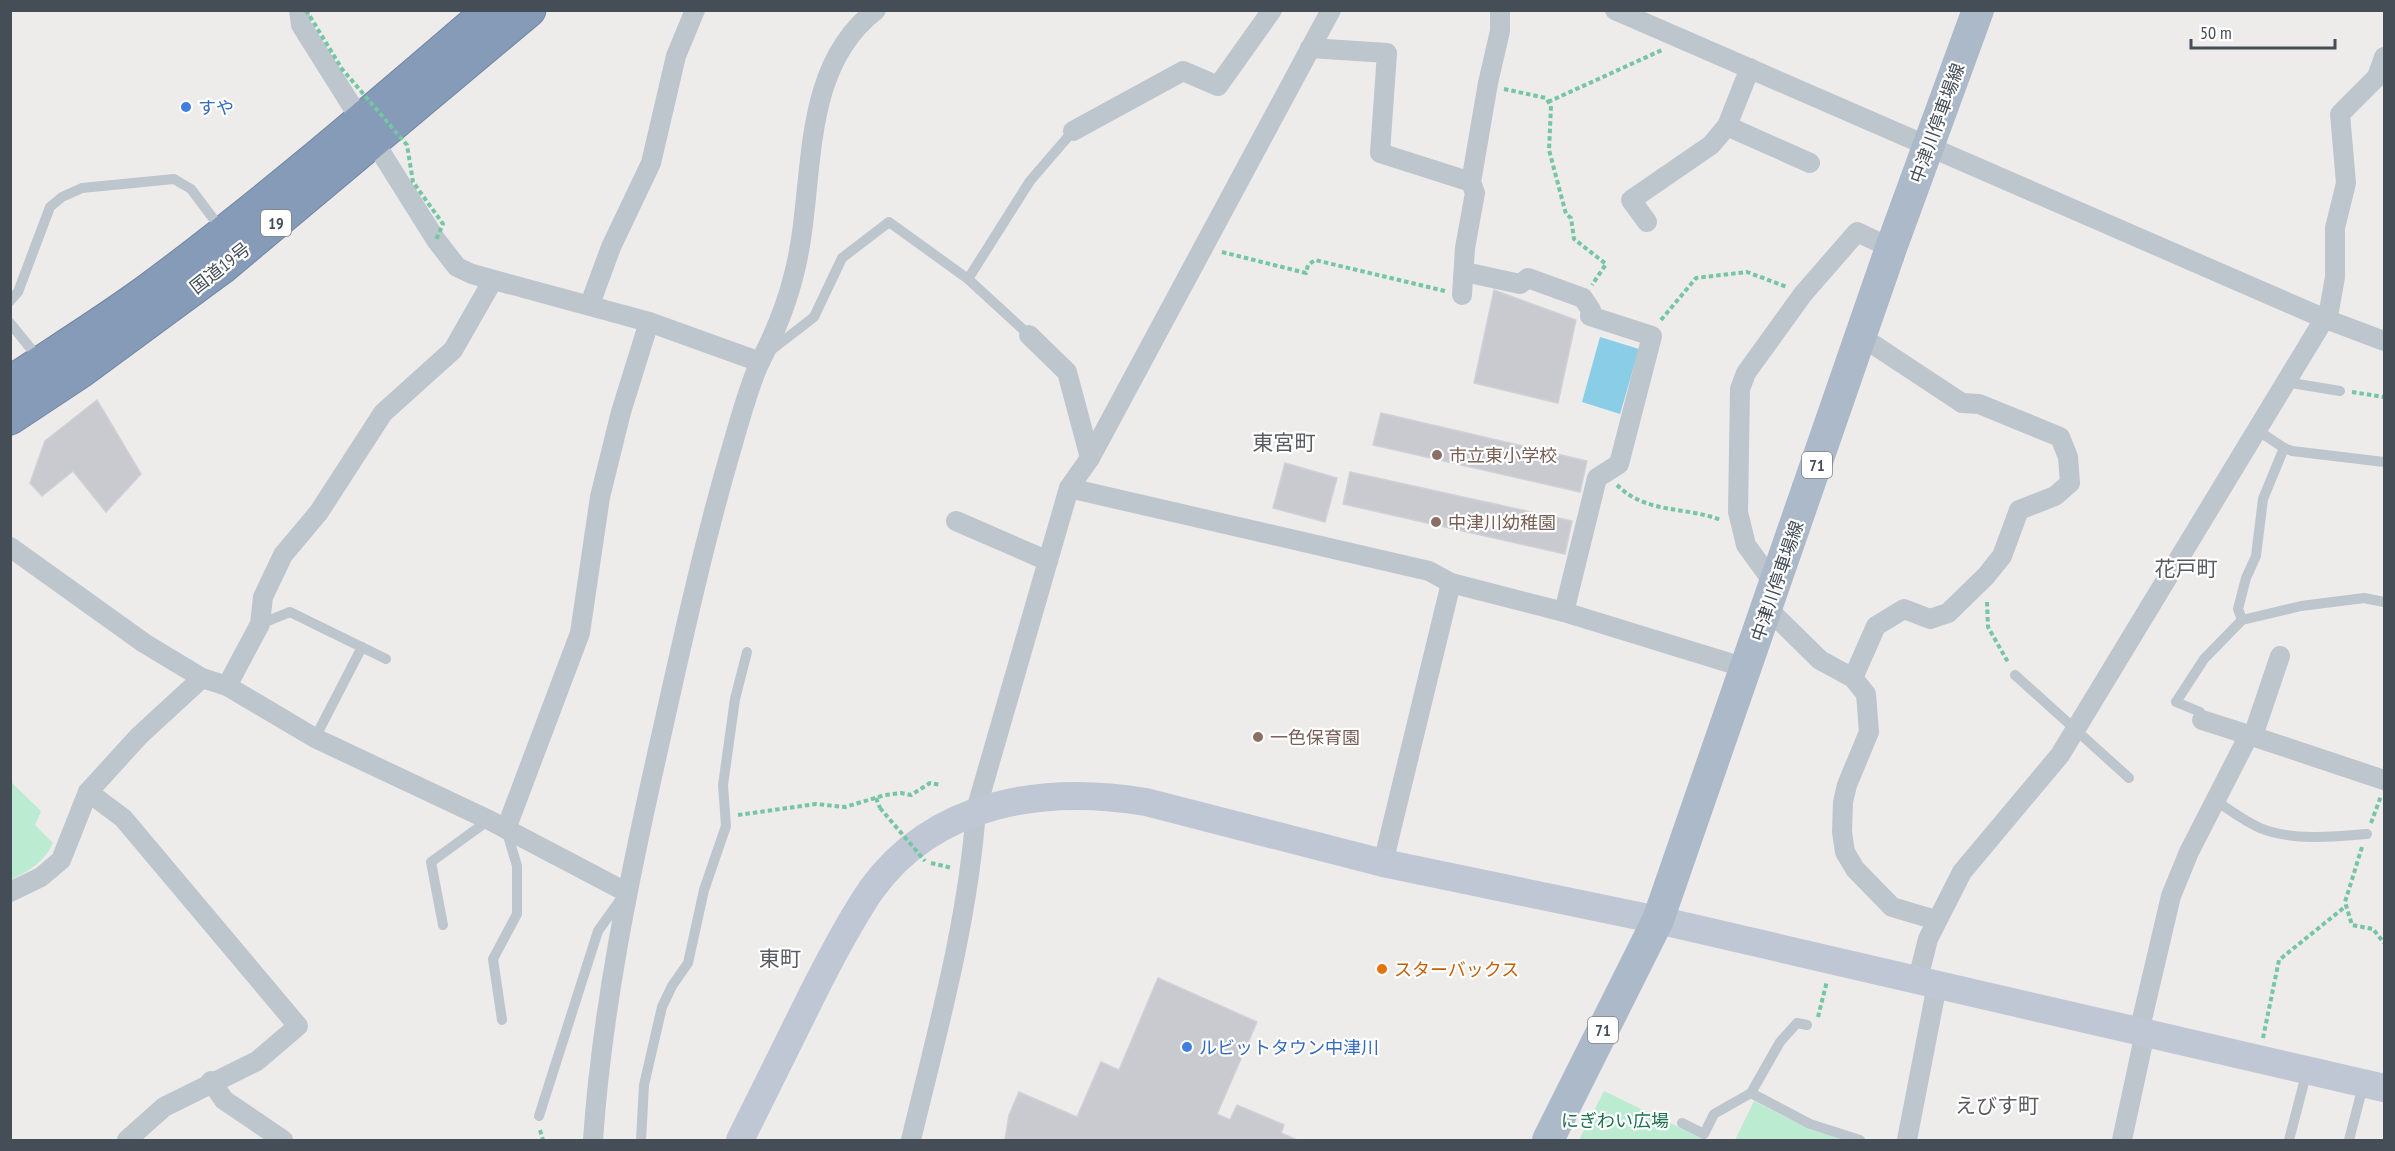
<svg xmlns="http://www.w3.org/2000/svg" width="2395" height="1151" viewBox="0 0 2395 1151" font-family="'PT Sans Narrow','Noto Sans JP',sans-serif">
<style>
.green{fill:#bbebd0}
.water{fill:#8acde6}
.building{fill:#c8cad0;stroke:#d0d1d7;stroke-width:1.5}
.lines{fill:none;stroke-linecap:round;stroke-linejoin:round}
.highway-casing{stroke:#7086a4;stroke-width:35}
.path{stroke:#75c6a3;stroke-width:4;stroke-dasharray:4.5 3;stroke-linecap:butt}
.lane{stroke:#bdc5cd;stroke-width:10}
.street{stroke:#bdc5cd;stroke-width:20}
.secondary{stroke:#bfc7d4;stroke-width:28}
.primary{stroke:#acb9c9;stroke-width:32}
.highway{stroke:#859bb8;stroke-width:33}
.path-bridge{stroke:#75c6a3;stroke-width:4;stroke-dasharray:4.5 3;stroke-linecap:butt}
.shop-dot{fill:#3f7fe0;stroke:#fff;stroke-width:2}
.education-dot{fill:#8d6e63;stroke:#fff;stroke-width:2}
.food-dot{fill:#e8710a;stroke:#fff;stroke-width:2}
.labels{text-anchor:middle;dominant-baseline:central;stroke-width:4.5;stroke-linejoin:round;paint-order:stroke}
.shield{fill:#fff;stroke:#7d8389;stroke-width:1.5}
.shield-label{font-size:16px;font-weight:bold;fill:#454e57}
.shop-label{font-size:18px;fill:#366cbe;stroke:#fff;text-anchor:start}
.street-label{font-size:18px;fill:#454e57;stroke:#fff}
.education-label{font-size:18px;fill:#785e54;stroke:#fff;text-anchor:start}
.food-label{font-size:18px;fill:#c56008;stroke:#fff;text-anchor:start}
.park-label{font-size:18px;fill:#1b734d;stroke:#fff}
.quarter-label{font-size:21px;fill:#595b60;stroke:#fff}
</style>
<rect width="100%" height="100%" fill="#eeebeb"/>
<!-- green -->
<g class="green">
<path d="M10,781L41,811L35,825L53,843C44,862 29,871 11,880Z"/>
<path d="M1604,1091L1705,1140H1579Z"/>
<path d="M1754,1101L1811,1130L1844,1140H1735Z"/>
</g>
<!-- water -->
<path class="water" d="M1600,337L1639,349L1620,414L1582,402Z"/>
<!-- building -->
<g class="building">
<path d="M1494,290L1576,320L1558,403L1474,383Z"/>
<path d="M97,400L141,474L106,512L73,471L42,496L30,483L45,441Z"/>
<path d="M1381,413L1587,461L1580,492L1373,445Z"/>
<path d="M1285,463L1337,478L1325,522L1273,508Z"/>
<path d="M1350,472L1572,521L1565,554L1343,504Z"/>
<path d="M1158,978L1257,1022L1217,1114L1230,1120L1237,1105L1284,1125L1281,1133L1297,1140H1005L1009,1115L1019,1092L1077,1117L1101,1062L1119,1070Z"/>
</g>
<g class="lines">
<!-- highway casing -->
<g class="highway-casing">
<g id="highway">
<path d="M10,383C55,353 102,324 146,292C265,204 377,107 490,10"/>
<path d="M10,418L81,371L221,268L529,10"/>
</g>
</g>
<!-- path -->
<g class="path">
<path d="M1504,89L1546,98L1551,106L1549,150L1566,214L1571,218L1574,239L1606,264L1592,285"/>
<path d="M1548,102L1662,50"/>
<path d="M1222,252L1306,273L1308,265L1315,260L1445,291"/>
<path d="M1661,320L1696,278L1747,272L1787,287"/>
<path d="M2352,392L2384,397"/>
<path d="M1617,485C1646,514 1684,506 1721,520"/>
<path d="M1987,602L1988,627L2009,664"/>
<path d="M876,798L880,808"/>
<path d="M738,815L816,804L845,807L885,795L901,793L911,795L930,783L941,785"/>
<path d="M2371,823L2381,796"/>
<path d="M2362,847L2345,902L2352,925L2373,929L2384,943"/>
<path d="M931,863L952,868"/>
<path d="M1818,1017L1827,981"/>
<path d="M2263,1038L2279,960L2346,906"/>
<path d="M540,1130L543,1140"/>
</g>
<!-- lane -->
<g class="lane">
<path d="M968,279L1030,181L1073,131"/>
<path d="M10,301L18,292L50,207L62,197L82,188L174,179L191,189L221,229"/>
<path d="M10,323L40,360"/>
<path d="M770,351L814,317L842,258L889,222L968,279L1029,335"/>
<path d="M2285,382L2340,391"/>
<path d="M2284,448L2292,451L2384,462"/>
<path d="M2242,620L2238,609L2246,578L2256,556L2263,499L2284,448L2257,430"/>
<path d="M260,624L290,612L386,659"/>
<path d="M2015,675L2129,778"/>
<path d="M2202,720L2200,712L2176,702L2204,659L2242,620L2301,606L2364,598L2384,602"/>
<path d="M315,738L362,647"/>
<path d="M2216,801C2230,810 2244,821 2260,828C2291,841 2334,837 2367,834"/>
<path d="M443,925L431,862L489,820"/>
<path d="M502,1020L493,959L517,914V866L506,829"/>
<path d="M1751,1093L1780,1042L1797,1023L1807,1025"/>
<path d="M539,1116L598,931L623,896"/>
<path d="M1682,1123L1704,1134L1714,1114L1751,1093L1810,1124L1860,1140"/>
<path d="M641,1140L644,1085L662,1007L672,986L688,963L704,890L726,826L723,785L735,699L747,652"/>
<path d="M2289,1140L2307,1071"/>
<path d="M2349,1140L2363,1086"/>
</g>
<!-- street -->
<g class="street">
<path d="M299,10L301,25L436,240L457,267L472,274L649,322L760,362"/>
<path d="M1615,10L2323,318L2384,341"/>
<path d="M1310,48L1387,53L1380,153L1471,182"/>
<path d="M1727,126L1810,163"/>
<path d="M1073,131L1183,71L1218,86L1272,10"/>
<path d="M1647,222L1631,200L1711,145L1727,126L1750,68"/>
<path d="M1465,272L1520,284L1528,278L1583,298L1591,310L1590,316L1652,336L1619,464L1597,478L1564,612"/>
<path d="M1462,295L1465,248L1475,193L1471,182L1488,83L1500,31V10"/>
<path d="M590,304L611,247L651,163L676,56L695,10"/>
<path d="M1029,335L1067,372L1090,458"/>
<path d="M1069,488L1429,571L1451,583L1564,612L1746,668"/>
<path d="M956,521L1048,561"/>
<path d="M10,547L144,643L202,678L227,686L315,738L489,820L626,892"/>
<path d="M1775,585L1746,545L1738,512L1740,389L1746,373L1803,294L1857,232L1891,248"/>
<path d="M1768,609L1820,660L1853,678L1866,694L1869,732L1847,785L1843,802L1842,832L1845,852L1855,869L1892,907L1936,920"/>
<path d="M1853,678L1876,626L1904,609L1930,619L1948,613L1986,576L2002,556L2019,510L2055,496L2070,483L2068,457L2060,437L1979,404L1962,403L1862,337"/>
<path d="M227,686L260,624L263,597L283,555L319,512L383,413L453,350L493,280"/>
<path d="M2202,720L2249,735"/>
<path d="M2253,736L2280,656"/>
<path d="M88,792L123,818L298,1026L257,1061L164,1107L127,1140"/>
<path d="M506,829L580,633L600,497L621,412L649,322"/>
<path d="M1383,863L1451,583"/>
<path d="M10,892L41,877L61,860L88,792L139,736L202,678"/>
<path d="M1918,979L1928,939L1962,872L2060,755L2329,311L2335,277V228L2346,183L2340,114L2377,77L2384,57"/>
<path d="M2139,1032L2171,896L2189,852L2249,735L2384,780"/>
<path d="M211,1081L224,1100L283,1140"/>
<path d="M593,1140C602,1009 629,879 658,750C680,652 701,554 729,457C737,430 748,387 760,362C774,335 787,303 794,274C817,187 796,71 876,10"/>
<path d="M911,1140C937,1032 968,922 976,810L1069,488L1090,458L1331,10"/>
<path d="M1907,1140L1937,985"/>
<path d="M2122,1140L2145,1033"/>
</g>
<!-- secondary -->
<path class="secondary" d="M740,1140C763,1093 787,1045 811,997C829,961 848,924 871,890C935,801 1045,785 1146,802L1383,863L1658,920L2384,1088"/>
<!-- primary -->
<path class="primary" d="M1548,1140L1658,920L1891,248L1978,10"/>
<!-- highway -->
<use href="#highway" class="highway"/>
<!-- path-bridge -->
<g class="path-bridge">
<path d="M306,10L342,69L407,145L413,182L443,224L436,240"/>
<path d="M880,808L925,861"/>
</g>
</g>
<!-- markers -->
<g class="shop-dot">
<circle cx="186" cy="107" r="6"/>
<circle cx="1187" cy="1047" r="6"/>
</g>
<g class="education-dot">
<circle cx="1437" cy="455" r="6"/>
<circle cx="1436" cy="522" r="6"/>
<circle cx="1258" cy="737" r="6"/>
</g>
<circle class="food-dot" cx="1382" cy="969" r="6"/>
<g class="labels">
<!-- shield labels -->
<g class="shield">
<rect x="261" y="210" width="30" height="26" rx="4.5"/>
<rect x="1802" y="452" width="30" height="26" rx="4.5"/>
<rect x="1588" y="1017" width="30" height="26" rx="4.5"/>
</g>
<g class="shield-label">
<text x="276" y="223">19</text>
<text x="1817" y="465">71</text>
<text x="1603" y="1030">71</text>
</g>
<!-- shop labels -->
<g class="shop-label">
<text x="198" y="107">すや</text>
<text x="1199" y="1047">ルビットタウン中津川</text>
</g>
<!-- street labels -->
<g class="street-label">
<text transform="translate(1937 123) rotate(-70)">中津川停車場線</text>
<text transform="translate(220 268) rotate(-38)">国道19号</text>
<text transform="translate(1777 581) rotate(-71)">中津川停車場線</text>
</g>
<!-- education labels -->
<g class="education-label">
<text x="1449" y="455">市立東小学校</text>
<text x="1448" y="522">中津川幼稚園</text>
<text x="1270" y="737">一色保育園</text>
</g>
<!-- food labels -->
<g class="food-label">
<text x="1394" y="969">スターバックス</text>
</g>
<!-- park labels -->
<g class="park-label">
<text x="1615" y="1120">にぎわい広場</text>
</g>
<!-- quarter labels -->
<g class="quarter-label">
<text x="1284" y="442">東宮町</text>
<text x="2186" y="568">花戸町</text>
<text x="780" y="958">東町</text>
<text x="1997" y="1105">えびす町</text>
</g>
</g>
<!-- border -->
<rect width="2395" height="1151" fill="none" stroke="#454e57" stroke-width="24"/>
<!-- scale -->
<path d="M2191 39v9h144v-9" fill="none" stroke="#454e57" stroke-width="3"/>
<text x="2200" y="39" font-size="18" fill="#454e57" stroke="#ffffff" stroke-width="4.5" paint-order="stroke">50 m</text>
</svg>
